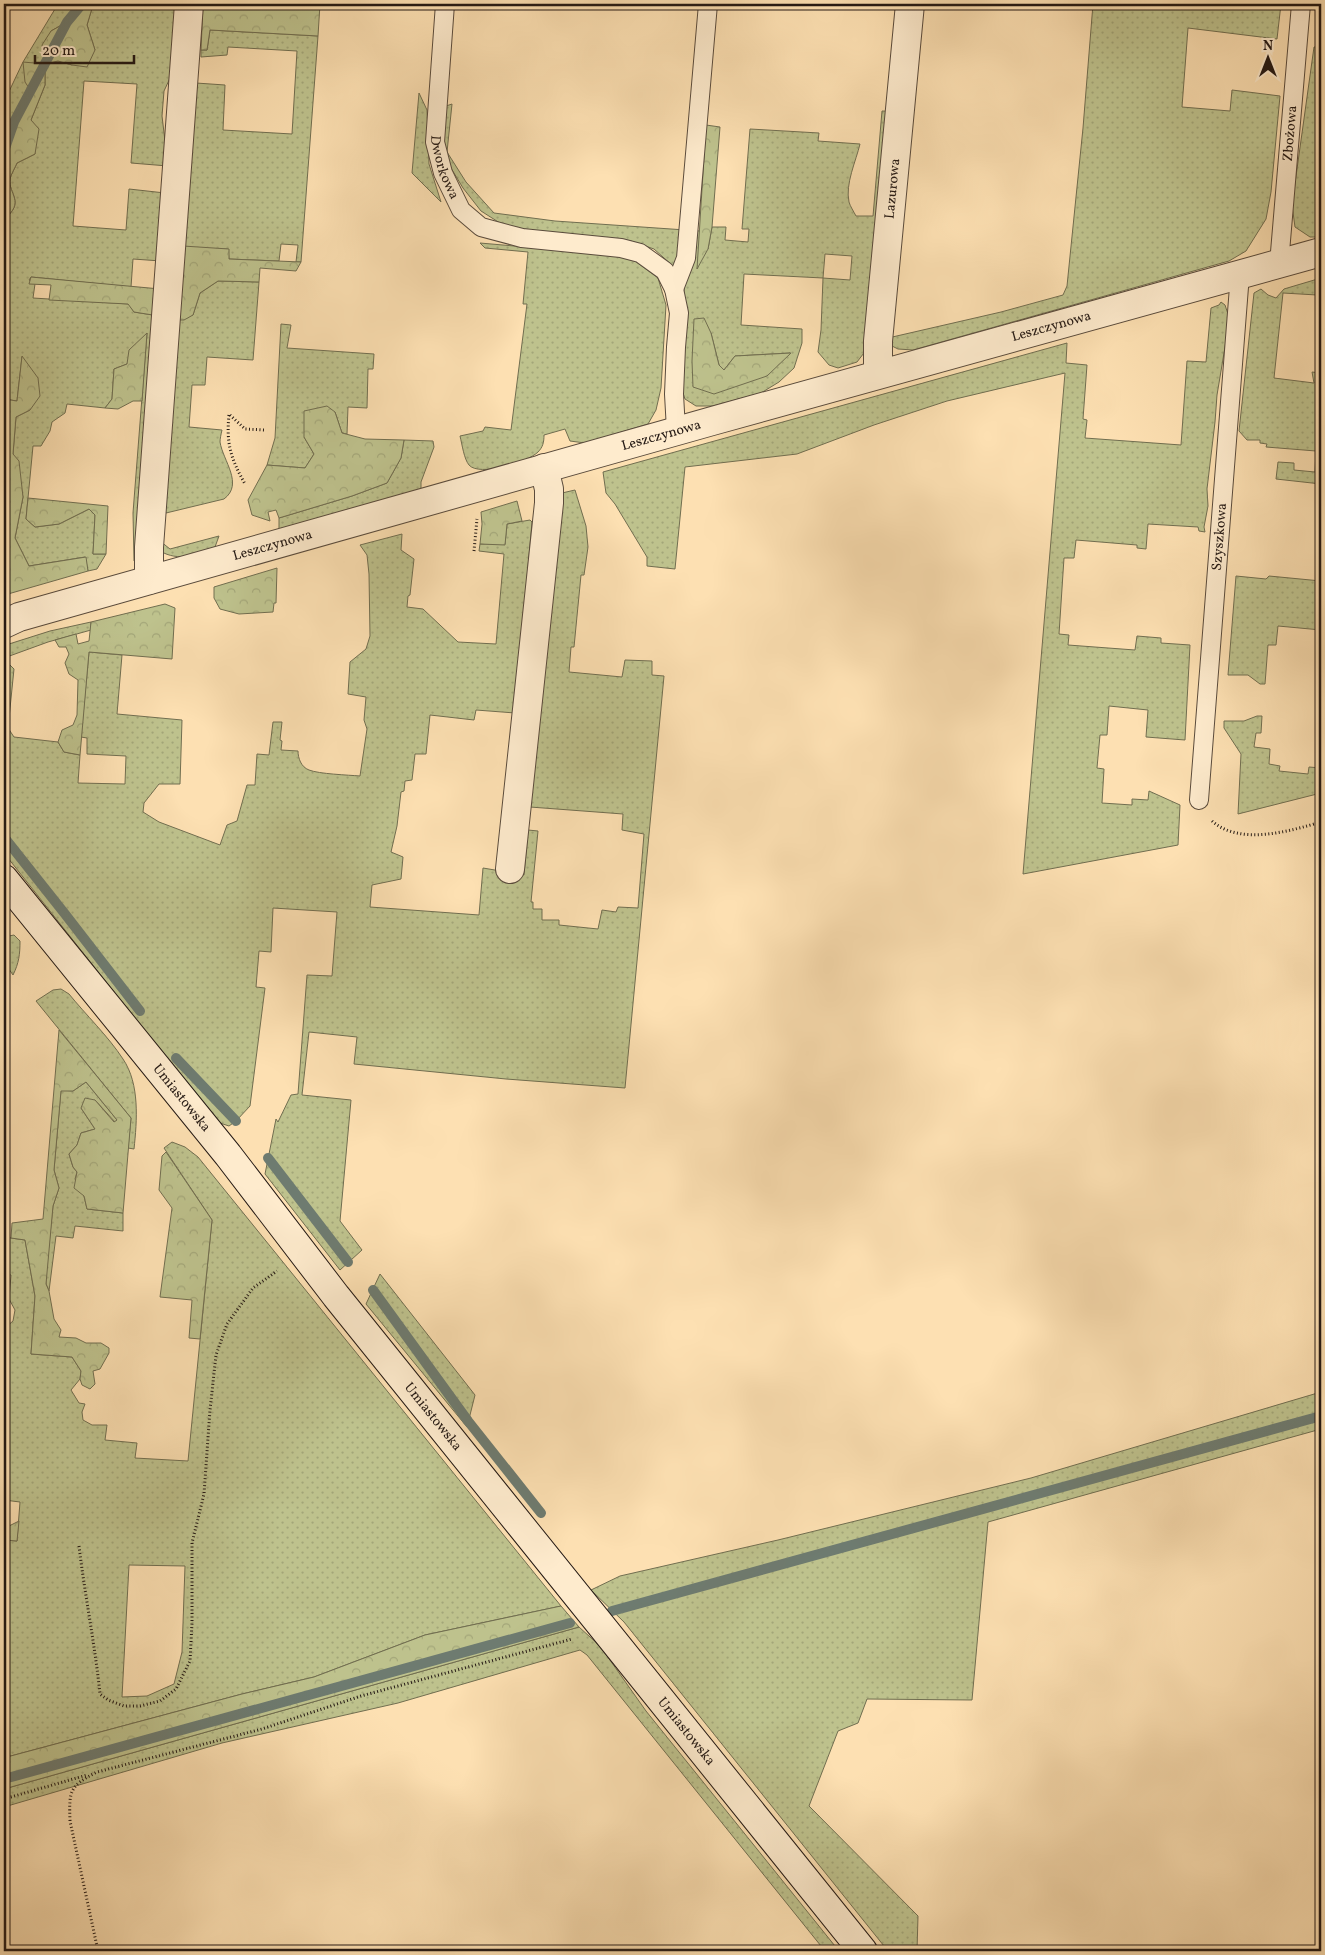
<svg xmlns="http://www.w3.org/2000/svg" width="1325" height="1955" viewBox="0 0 1325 1955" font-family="Vollkorn,serif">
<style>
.grass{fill:url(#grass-dots);stroke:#716e50;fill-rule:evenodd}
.forest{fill:url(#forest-crowns);stroke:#716e50}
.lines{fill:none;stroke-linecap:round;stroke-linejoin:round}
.stream{stroke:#6e7b70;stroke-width:10}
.service-casing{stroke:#5a4b3c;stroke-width:20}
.minor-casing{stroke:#5a4b3c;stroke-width:30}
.secondary-casing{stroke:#241914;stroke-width:30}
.path{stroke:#241914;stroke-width:3;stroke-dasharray:1 2.5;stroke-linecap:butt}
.service{stroke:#feebcd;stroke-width:18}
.minor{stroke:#feebcd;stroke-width:28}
.secondary{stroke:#feebcd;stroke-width:28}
.labels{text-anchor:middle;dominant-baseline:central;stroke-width:5;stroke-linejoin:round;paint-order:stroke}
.street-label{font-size:14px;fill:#241914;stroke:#feebcd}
</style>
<defs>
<pattern id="grass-dots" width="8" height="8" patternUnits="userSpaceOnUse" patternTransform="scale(1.25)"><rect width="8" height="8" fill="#bec28d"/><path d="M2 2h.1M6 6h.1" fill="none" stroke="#a3a679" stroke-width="1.8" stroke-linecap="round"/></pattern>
<pattern id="forest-crowns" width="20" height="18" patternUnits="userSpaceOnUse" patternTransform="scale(1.25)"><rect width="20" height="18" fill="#bec28d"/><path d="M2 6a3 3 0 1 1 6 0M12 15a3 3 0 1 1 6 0" fill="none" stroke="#a3a679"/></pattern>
</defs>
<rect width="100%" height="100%" fill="#fde0b2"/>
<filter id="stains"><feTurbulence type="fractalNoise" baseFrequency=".004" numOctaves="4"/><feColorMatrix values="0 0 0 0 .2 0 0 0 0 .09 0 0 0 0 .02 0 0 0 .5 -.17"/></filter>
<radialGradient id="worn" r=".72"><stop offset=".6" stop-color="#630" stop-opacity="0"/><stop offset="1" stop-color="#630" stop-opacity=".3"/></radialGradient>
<!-- grass -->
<g class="grass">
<path d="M58,4H82L67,22L51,31L46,64L58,61L72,65L95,50L87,25L93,5L95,4H181L177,63L164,91L162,116L168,166L131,163L137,84L84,81L73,226L126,230L129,189L165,193L161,261L133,259L131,287L31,277L29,280L35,284L33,298L129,304L134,312L159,316L139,558L134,561L133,513L147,333L127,364L114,369L112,399L105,408L67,404L65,413L52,422L50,431L41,446H33L26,519L35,527L59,524L89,509L95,515L93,554H106L97,569L88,571L85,557L29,566L15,538L23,497L13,454L16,417L30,410L22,357L17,401L4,399V219C26,202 8,194 10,179C11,174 15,168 17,163L35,154L31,120L45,85V65L14,122L4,151V102L23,62Z"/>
<path d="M1093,4H1281L1277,39L1188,28L1182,107L1230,111L1232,90L1280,96L1271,192L1266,219L1246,251L1229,261L913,350L898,349L890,345L867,349L857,362L838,368L829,365L818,352L821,330L823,278L744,274L741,325L802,329V343L794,368L779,382L761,393L713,406H696L685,399L680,384L684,290L683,275L654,249L631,241L535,231L503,225L481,211L463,188L445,158L441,132L443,107L452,104L447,152L466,182L494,213L555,221L700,231L708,249L712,227H726L725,240L748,242L749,229H742L750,129L819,133L818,141L860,144C856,161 845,184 849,202C850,206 854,212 856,216H873L882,111L910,112L888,338L1001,312L1063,295L1067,286L1083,128ZM825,254L852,256L850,280L823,278ZM711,333L719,365L724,370L735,356L790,353L693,386Z"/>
<path d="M210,30L318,36L301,262H296L298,245L281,244L279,261L229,259L228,249L183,248L196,83L225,85L223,130L292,134L297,51L228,47L227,55L201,57V50H207Z"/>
<path d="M1314,47H1321V237H1310L1295,227L1292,205Z"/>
<path d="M419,93L427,110L429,164L441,202L412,173Z"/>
<path d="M480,243L628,256L658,278L666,305L661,388L656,410L648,424L585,443L570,441L565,429L544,435C544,442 543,447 538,452C528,462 479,477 469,465C464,459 462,444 460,436L483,431L485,427L511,430L527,304H523L528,252L485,248Z"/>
<path d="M1321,278V291L1317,295L1283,293L1274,378L1314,383L1312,372L1321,373V484L1276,479L1278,462L1294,463V470L1315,472L1316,451L1266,447L1267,444L1260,443V440H1247L1239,431L1254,293L1261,289L1268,295L1276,298L1284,289Z"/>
<path d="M218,281L259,282L253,360L207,357L205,385H192L189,427L222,430C221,434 220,439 220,442C223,461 244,484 224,499L166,513L162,506L178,320L193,315L200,293Z"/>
<path d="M1221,302L1225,305L1228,314V329L1217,395L1215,422L1207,489L1208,506L1204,527L1205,532L1199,531L1198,527L1148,524L1146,549L1137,548V545L1076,540L1074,558H1064L1059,634L1069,635L1068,645L1135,650L1137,636L1161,638V643L1190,645L1185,740L1146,737L1148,710L1109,706L1107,735H1100L1097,768L1104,769L1102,803L1132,805V799L1148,800L1149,791L1180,805L1178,845L1023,874L1065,373L947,401L874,425L797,454L685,467L675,569L647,566V557L615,504L606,493L603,472L1067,343L1066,363L1087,365L1083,419L1087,420L1085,438L1181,445L1187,361L1206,362L1211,308L1219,305Z"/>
<path d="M281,324L291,325L287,348L374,354L373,369H368L367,408L348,407L347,434L342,433L335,412L304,437L314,454L305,468L267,465L275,438Z"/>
<path d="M404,440L433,441L434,447L421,482V490L279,529V518L352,496L387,483L401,458Z"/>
<path d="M575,490L586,526L588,547L584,575H581L574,647H571L569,672L622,677L625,660L652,661V675L664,676L625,1088L506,1079L354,1064L357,1037L309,1032L302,1095L351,1100L340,1221L362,1250L340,1270L265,1174L276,1119L278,1122L291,1095L298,1094L307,975L332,976L337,912L273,908L271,952L259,951L256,987L265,988L250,1106L236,1121L229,1126L217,1122L4,853V659L14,669L8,728L14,737L58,742L64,752L80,755L78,783L125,784L126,756L87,754V738L81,737L89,652L122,655L117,714L182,720L180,784H159L144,803L143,812L159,822L220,845L227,825L237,821L247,785H255L257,754L269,755L273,722H282L280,740L282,741L281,750L298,751C298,758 301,767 309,770C319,774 348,775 360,776L367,729L364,720L366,697L348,694L350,662L366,649L370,636L369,574L367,555L360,545L402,534L401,550L414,559L410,595L408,596L407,607L423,609L458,642L496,644L504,554L479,551L480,544H505L507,524L530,520L532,522L515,713L476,710L474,720L430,715L426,754H415L412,780L405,781L404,791L401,792L397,826L391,852L403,857L401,879L372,885L370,907L479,915L483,868L524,875L528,830L538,831L531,902H533V909H542V920H559V925L598,929L602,910L616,912L618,907L638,908L644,834L622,830L623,814L530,807L562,493Z"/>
<path d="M219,536L215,547C196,555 179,562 160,551V541L170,549Z"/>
<path d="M1236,576L1266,579L1269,576L1321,581V630L1278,626L1276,645H1268L1265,684H1260L1248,675H1228Z"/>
<path d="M91,622V630L48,642L4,658V646L9,644L50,631Z"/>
<path d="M1257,716H1262L1261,733H1256L1254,747L1270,749L1269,764L1280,766L1279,771L1308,774L1309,767L1321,768V793L1238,814L1241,754L1224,728V721H1244Z"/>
<path d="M14,935L20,941C20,954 19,963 13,975L4,962V937Z"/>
<path d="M61,989L69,994C86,1015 108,1036 123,1059C140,1084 137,1121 134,1149L128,1148L131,1118L36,1001L53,990Z"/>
<path d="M86,1082L117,1120L115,1122L95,1100L81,1108L95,1129L81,1133L77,1145L69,1154L73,1167L77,1172L75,1179L84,1196L87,1209L123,1213V1231L75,1226L73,1238L56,1236L49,1291L46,1284V1272L53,1206L59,1188L54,1170L61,1090L73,1091Z"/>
<path d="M172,1142L185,1147L198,1157L561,1606L425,1635L314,1677L242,1694L7,1757L4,1752V1540L17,1541L20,1502L4,1500V1344L6,1327L13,1321L15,1310L9,1299L11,1275L4,1274V1237L25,1240L35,1296L31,1354L72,1357L81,1371L80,1379L71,1390L79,1403L85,1404L82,1412L83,1420L92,1425H107L105,1440L137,1443L135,1458L188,1461L212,1220L164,1148ZM129,1565L185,1566L182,1652L174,1684L147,1696L122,1697Z"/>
<path d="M380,1274L475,1395L467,1427L366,1304Z"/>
<path d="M1321,1392V1429L988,1522L972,1700L867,1699L858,1723L838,1731L809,1806L918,1916L917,1951H888L624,1622L591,1590L620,1576L778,1540L1031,1478Z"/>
<path d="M579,1627L600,1646L646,1711L839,1951H825L587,1655L580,1650L398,1703L222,1743L4,1807V1789Z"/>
</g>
<!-- forest -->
<g class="forest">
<path d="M82,4H95L93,5L87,25L95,50L87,67L72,65L58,61L45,64V85L31,120L39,129L35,154L17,163C15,168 11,174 10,179C8,194 26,202 4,219V151L14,122L31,91L25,82L23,62L45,64L42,45L51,31L67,22Z"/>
<path d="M203,4H216L217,8L252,5L253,4H278L279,6L308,8L309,4H320L318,36L210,30L207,50H201Z"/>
<path d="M706,125L720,127L712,227L708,249L697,269Z"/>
<path d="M183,246L229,249V259L301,262L296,271L260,268L259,282L218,281L200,293L193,315L184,320H178Z"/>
<path d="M31,277L160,289L159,316L134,312L128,304L49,300L51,285L29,284Z"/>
<path d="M704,318L711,333L719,365L724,370L735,356L791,353L767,376L714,394L693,387L692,361L694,319Z"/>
<path d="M147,333L142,401H133L118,409L105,408L112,399L114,369L127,364L129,350Z"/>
<path d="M22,356L38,378L40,396L30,410L16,417L13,454L19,461L23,497L15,538L29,566L86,557L88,571L8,594L4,587V399L17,401Z"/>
<path d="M327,406L335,412L342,433L365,439L404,440L401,458L387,483L352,496L279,518L276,510L268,512L270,521L252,515L248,500L267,465L305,468L314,454L304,437V411Z"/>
<path d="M28,498L108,506L106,554H93L95,515L89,509L59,524L35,527L26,519Z"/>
<path d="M517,501L522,521L507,524L505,545L480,544L482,524L481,512Z"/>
<path d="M277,568L276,603H274L273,612L239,614L220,609L214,598V587Z"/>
<path d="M165,604L175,608L172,659L89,652L80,755L64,752L58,742L62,730L73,725L77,715L78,680L69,674L65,663L69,654L66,647H59L55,640L76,634L78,644L89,641L91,622Z"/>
<path d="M59,1030L131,1118L123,1213L87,1209L84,1196L74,1188L77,1172L73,1167L69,1154L77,1145L81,1133L95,1129L81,1108L85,1098L95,1100L114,1122L117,1120L86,1082L73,1091H61L54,1170L59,1188L53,1206L46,1284L49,1291L54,1319L61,1330L59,1337L76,1338L86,1343H101L109,1348V1353L100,1369L93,1371L95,1384L90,1389L82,1385L80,1379L81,1371L72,1357L31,1354L35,1296L25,1240L11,1238L12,1223L43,1219Z"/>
<path d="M166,1152L212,1220L200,1339L189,1338L192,1300L160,1297L172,1208L159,1190L162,1156Z"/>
<path d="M19,1521L17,1541L4,1540V1527H7Z"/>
<path d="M561,1606L579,1627L4,1789V1752L7,1757L242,1694L314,1677L425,1635Z"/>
</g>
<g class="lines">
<!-- stream -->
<g class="stream">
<path d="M4,151L14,122L67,22L82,4"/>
<path d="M4,837L65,914L140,1011"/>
<path d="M176,1058L236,1121"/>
<path d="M268,1158L348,1262"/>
<path d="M373,1290L468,1421L541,1513"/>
<path d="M612,1611L1321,1416"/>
<path d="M4,1779L570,1623"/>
</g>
<!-- service casing -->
<g class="service-casing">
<g id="service">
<path id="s1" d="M445,4L435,142L443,173L461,210L481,227L522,238L621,248L640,253L665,271L674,289L679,313L676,347L674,394L676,430"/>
<path id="s2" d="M1279,264L1301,4"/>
<path d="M674,289L686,258L708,4"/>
<path id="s3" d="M1199,800L1240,274"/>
</g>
</g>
<!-- minor casing -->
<g class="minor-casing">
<g id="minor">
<path id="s4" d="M878,374V341L910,4"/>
<path d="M149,580V547L189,4"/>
<path id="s5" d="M4,624L19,617C453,494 886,371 1321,252"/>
<path d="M510,869L549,503V489L544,468"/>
</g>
</g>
<!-- secondary casing -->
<g class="secondary-casing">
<g id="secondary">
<path id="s6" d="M4,879L228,1155L336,1296L863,1951"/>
</g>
</g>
<!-- path -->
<g class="path">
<path d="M229,415C226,444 231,459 245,484"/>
<path d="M230,415L245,429L265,430"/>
<path d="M474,551L477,519"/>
<path d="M1212,821C1240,846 1290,831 1321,822"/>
<path d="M79,1546C85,1596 95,1645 100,1694L108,1700L124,1706H140L160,1701L176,1689L190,1661L192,1623V1543L204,1494L210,1410L216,1355L227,1324L253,1288L277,1271"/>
<path d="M4,1799L87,1775"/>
<path d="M98,1951L70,1821C69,1791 69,1786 97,1772L262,1729L361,1696L572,1639"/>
</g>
<!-- service -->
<use href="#service" class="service"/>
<!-- minor -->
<use href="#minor" class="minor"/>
<!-- secondary -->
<use href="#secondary" class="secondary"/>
</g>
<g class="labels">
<!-- street labels -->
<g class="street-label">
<text stroke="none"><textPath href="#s2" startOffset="131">Zbożowa</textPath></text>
<text stroke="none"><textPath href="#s1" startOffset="165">Dworkowa</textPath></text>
<text stroke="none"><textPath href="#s4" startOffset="186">Lazurowa</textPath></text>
<text stroke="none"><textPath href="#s5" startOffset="1089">Leszczynowa</textPath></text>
<text stroke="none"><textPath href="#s5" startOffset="684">Leszczynowa</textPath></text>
<text stroke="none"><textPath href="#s3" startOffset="264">Szyszkowa</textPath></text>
<text stroke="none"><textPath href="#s5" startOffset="280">Leszczynowa</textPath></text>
<text stroke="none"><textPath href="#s6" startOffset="282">Umiastowska</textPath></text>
<text stroke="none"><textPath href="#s6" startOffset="688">Umiastowska</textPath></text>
<text stroke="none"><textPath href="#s6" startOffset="1092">Umiastowska</textPath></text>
</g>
</g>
<!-- margin -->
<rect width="1325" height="1955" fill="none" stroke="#fde0b2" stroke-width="20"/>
<rect x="5" y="5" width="1315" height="1945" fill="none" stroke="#241914" stroke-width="2.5"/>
<rect x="10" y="10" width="1305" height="1935" fill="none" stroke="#241914"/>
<!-- north arrow -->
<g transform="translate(1268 58)" stroke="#feebcd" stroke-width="4" paint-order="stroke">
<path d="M0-4L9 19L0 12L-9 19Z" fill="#241914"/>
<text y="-8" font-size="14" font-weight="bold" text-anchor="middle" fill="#241914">N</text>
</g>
<!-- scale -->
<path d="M35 55v8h99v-8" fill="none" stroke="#241914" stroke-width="2.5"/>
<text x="42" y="55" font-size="15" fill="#241914" stroke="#feebcd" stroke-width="4" paint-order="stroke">20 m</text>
<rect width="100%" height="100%" filter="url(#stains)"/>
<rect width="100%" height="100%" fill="url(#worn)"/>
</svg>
